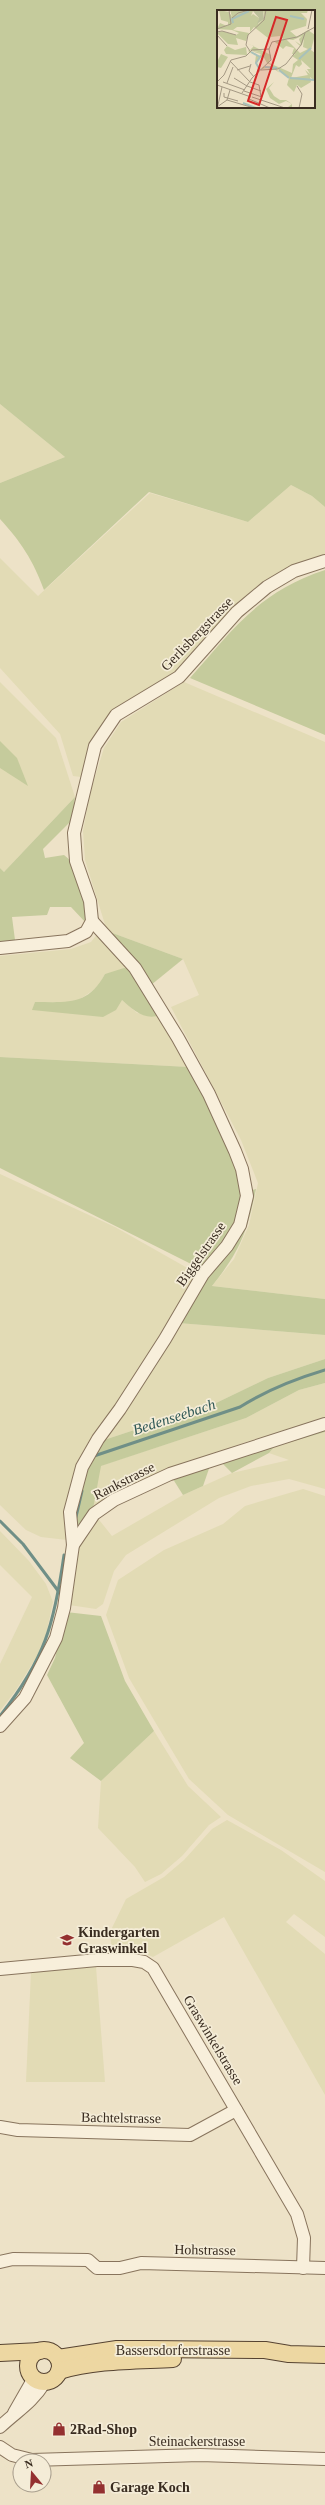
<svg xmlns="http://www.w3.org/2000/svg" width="325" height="2505" viewBox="0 0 325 2505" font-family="'Times New Roman',serif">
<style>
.farmland{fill:#e2dbb5}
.green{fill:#c5cb9c;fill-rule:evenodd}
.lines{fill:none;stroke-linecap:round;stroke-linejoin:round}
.stream{stroke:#6f8f87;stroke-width:3}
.minor-casing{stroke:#88745d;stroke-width:14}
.major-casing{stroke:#564331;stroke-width:18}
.minor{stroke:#f8efdb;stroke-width:12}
.major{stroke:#edd7a2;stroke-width:16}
.labels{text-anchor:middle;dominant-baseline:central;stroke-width:3.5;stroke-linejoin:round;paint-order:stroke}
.street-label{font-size:14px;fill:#392c20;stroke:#f4ecd7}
.poi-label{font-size:14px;font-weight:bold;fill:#392c20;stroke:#f4ecd7;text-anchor:start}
.water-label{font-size:15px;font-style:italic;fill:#305856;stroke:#f4ecd7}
.inset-river{fill:none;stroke:#a8c1ba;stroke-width:2}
.inset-road{fill:none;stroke:#a59984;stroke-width:1}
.view{fill:#d62828;fill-opacity:0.15;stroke:#d62828;stroke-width:2}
.inset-edge{fill:none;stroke:#392c20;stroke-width:2}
</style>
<rect width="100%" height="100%" fill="#ede2c7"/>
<!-- farmland -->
<g class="farmland">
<path d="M0,404L65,457L0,483Z"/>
<path d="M291,485L312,496L325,507V557L294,568L177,674L113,712L81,777L73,776L60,734L0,668V558L38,596L150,493L248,522Z"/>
<path d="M0,682L56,738L75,797L4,872L0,868Z"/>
<path d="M184,682L325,742V1299L212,1286L234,1259L249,1225L258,1183L241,1140L171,1007L199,995L183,959L107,931L85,860L83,831L90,793L104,748L121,722Z"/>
<path d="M99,932L132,969L105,974L98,987L74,1003L35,1002L33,1010L122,1000L137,1013L160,1015L189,1067L0,1057V956L71,949L91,942Z"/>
<path d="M0,1174L115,1227L198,1274L117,1406L67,1540L41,1537L26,1530L0,1505Z"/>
<path d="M178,1323L325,1335V1359L268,1378L216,1403L101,1441Z"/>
<path d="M325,1383V1418L243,1443L166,1472L93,1509L100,1466L246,1418L299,1390Z"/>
<path d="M325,1432V1489L289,1479L251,1486L219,1498L126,1555L114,1571L103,1604L96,1609L69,1605L77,1550L96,1516L112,1536L183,1495L232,1473L289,1460L269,1453L274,1447Z"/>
<path d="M303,1489L325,1496V1872L228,1815L189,1779L129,1678L106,1615L118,1580L164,1550L223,1524L245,1506Z"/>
<path d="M0,1531L29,1561L46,1584L53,1602L46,1635L39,1653L16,1690L0,1711V1664L32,1597L0,1565Z"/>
<path d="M154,1731L188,1786L221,1817L209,1825L182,1856L161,1874L145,1882L135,1867L98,1828L101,1781Z"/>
<path d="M227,1820L281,1850L325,1881V1937L294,1914L286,1922L325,1954V2095L224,1917L153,1957L137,1950L112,1952L110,1932L126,1899L164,1877L184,1860L212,1829Z"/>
<path d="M96,1967L105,2082H26L31,1972Z"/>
</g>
<!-- green -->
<g class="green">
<path d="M0,0H325V507L312,496L291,485L248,522L149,492L44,590C33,560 21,542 0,519V483L65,457L0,404ZM218,11H314V107H218Z"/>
<path d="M325,570V735L190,678C233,629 260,591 325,570Z"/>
<path d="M0,741L17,758L28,786L0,768Z"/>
<path d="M75,797L72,820L43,849L45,858L64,855C84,870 87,902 87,924L71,907H50L47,915L12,917L15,940L0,942V868L4,872Z"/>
<path d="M107,931L183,959L151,985Z"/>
<path d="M124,968L132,969L160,1015C145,1021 133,1010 122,1000L116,1010L103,1017L32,1010L35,1002C67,1002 88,1006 105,974Z"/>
<path d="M0,1057L189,1067C213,1113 254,1170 236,1223C231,1241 213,1256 201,1269L0,1168Z"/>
<path d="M256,1189C247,1233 240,1251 212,1286L325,1299V1335L178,1323L205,1276L229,1248L249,1191Z"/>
<path d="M325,1359V1383L299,1390L246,1418L101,1466L93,1509L74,1531C72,1497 84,1470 101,1441L216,1403L268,1378Z"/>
<path d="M325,1426V1432L274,1447L269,1453L232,1473L219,1460Z"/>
<path d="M211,1463L203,1486L183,1495L171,1476Z"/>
<path d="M66,1612L101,1616L125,1681L154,1731L101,1781L70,1758L84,1743L47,1675L55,1658Z"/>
</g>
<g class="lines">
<!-- stream -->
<g class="stream">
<path d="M94,1456L240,1407C267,1390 295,1379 325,1370"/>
<path d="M76,1517L82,1491"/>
<path d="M0,1521L23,1544L59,1592"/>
<path d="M0,1716C45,1659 54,1625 64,1555"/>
</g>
<!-- minor casing -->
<g class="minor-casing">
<g id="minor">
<path d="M0,948L68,941L86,932L92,921L90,901L76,861L74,833L95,746L116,715L179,677L237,612L267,587L294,571L325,561"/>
<path d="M73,1545L70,1512L82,1467L98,1439L120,1409L165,1339L203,1274L227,1246L240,1225L247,1196L242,1169L235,1151L209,1094L178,1038L135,968L92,921"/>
<path d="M0,1726L25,1698L56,1638L64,1608L73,1545L94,1514L114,1500L170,1474L325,1424"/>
<path d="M0,1969L97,1960H133L144,1962L153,1968L297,2214L304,2238L303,2268"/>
<path d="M0,2127L18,2130L190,2135L236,2110"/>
<path d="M0,2262L13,2259L88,2260L97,2268H120L141,2263L325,2268"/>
<path d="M14,2413L34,2378"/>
<path d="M0,2427C18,2410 31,2404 45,2382"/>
<path d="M0,2447L12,2455L32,2460L200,2455L325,2459"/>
</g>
</g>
<!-- major casing -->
<g class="major-casing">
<g id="major">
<circle cx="44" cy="2366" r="16"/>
<path d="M0,2353L40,2351"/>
<path d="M58,2358L117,2349H147L265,2350L289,2354L325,2355"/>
<path d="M59,2371C96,2360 134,2361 173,2359"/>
</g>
</g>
<!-- minor -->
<use href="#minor" class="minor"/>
<!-- major -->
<use href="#major" class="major"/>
</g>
<!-- icons -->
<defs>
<g id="school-bare" transform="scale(1.08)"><path d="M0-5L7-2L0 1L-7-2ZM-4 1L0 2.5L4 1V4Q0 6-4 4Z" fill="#943030" stroke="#f4ecd7" stroke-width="2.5" paint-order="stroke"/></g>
<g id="shop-bare" transform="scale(1.08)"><path d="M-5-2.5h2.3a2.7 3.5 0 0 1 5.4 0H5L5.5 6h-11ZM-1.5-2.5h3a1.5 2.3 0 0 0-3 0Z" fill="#943030" stroke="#f4ecd7" stroke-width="2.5" paint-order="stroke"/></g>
</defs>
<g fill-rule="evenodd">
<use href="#school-bare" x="67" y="1940"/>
<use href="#shop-bare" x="59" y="2429"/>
<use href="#shop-bare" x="99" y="2487"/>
</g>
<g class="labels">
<!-- street labels -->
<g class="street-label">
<text transform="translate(197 634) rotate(-46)">Gerlisbergstrasse</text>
<text transform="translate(201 1254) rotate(-55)">Biggelstrasse</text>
<text transform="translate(124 1481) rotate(-27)">Rankstrasse</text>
<text transform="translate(213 2040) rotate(59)">Graswinkelstrasse</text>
<text transform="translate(121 2118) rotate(1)">Bachtelstrasse</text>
<text transform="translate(205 2250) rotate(1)">Hohstrasse</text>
<text x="173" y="2350">Bassersdorferstrasse</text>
<text x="197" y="2441">Steinackerstrasse</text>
</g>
<!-- poi labels -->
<g class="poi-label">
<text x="78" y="1932">Kindergarten<tspan x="78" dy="16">Graswinkel</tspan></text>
<text x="70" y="2429">2Rad-Shop</text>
<text x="110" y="2487">Garage Koch</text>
</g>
<!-- water labels -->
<g class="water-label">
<text transform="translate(174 1417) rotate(-18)">Bedenseebach</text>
</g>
</g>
<!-- overview -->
<g transform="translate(217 10)">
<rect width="98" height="98" fill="#ede2c7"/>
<path d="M2,0L12,2L15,7L13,0H39L36,1L34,6L36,4L42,8L41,14L48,8L46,0H91L90,3H84L90,9L89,16L73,21L80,27L91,20L98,25L94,40L98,43V71L93,67L94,72L84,78L80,75L77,82L70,75L72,68L61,59H59L63,63L57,59H50L57,57L45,59L46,57L56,56L50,53L46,46L38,53L39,45L32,42L31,40L42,46L44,44L34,41L46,43L33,40L37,36L30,34L34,35L54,45L52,53L75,63L76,54L81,50L75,46L78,44H75L77,38L69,36L66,39L58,32L66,29L63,26L54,27L53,24L51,28L37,17L33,22V17H20L16,20L32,23L29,31L19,28L21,35L11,34L0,23L5,21L19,25L22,23L15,20L0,19L3,13L10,16L11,15V12L4,10ZM85,26L82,29L84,35L78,31L83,36L85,35L87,28L86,37L91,39L83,43L69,29L76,30ZM84,50L94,59H90L93,64L88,60L91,65L74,68L79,55L82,57L85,54ZM10,36L18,40L29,37L30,45L9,44L7,40ZM4,44L11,47L4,58L0,57V52ZM57,72L52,78L57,86L63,90H69L75,94V97H71L75,94L69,91L62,94L53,88L49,79Z" fill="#c5cb9c" fill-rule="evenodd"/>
<path d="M46,0L47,9L40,14L42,8L36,1Z" fill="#bbc09a"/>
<path class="inset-river" d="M73,6L87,9M16,13L15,9L32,1M34,42L43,47L39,53L43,60M82,49L94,38M48,57L60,58M62,60L72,68M73,68L98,70M26,93L39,98"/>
<path class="inset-road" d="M15,8L21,3L32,0M0,19L14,14L12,0M91,19L95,0M0,22L5,21L19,25M0,25L10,36M33,41L29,35L31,25L47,10L49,0M13,51L33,72L42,75L44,87M34,54L32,61L37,67M20,60L33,56M44,60L61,59L69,54L84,35L88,23M17,68L30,76M0,72L7,65L14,50L29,46L35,40L52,39L55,32L80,27L98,17M6,72L28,80M10,73L16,57M0,75L34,87M30,76L44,81M80,76L85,84L82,98M27,81L45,87M7,83V87L21,91M25,83L35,68L54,50L52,39M35,87L68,98M32,89L53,98M10,90L37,98M1,95L5,77M0,97L10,90L13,80"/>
<path class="view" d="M59,7L70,10L42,95L31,91Z"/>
<rect width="98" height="98" class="inset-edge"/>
</g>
<!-- north arrow -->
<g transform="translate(32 2473) rotate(342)"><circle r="19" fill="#f4ecd7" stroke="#a99f8e"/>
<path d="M0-3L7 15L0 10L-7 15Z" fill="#943030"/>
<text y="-6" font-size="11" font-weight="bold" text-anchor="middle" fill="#392c20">N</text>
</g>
</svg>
